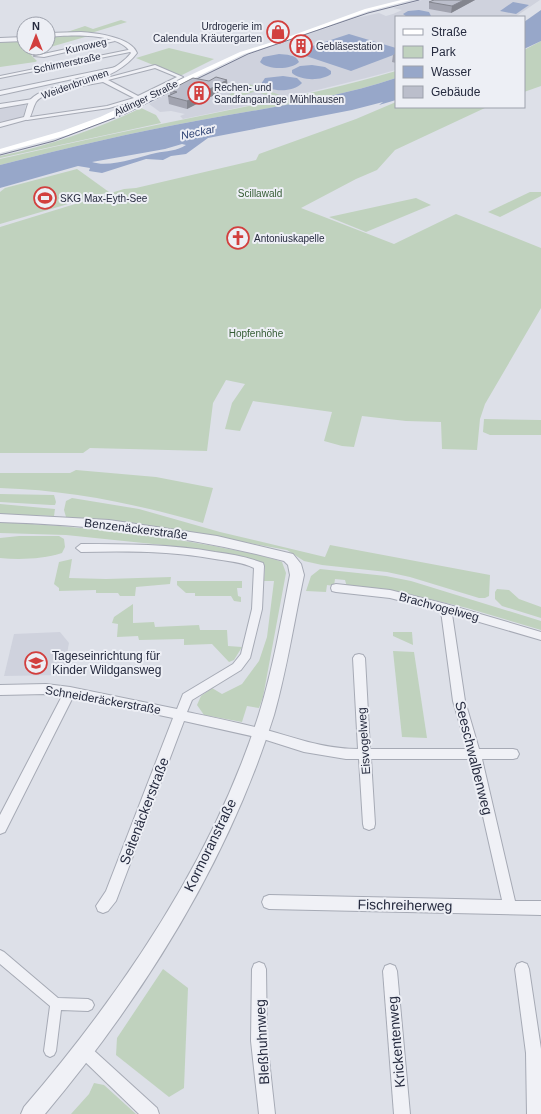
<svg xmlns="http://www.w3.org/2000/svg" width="541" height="1114" viewBox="0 0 541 1114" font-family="Helvetica,sans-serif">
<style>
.built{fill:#cfd2dd}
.green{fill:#c0d2be}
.water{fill:#97a7c9;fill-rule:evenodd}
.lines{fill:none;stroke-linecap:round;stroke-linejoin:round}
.pedestrian-casing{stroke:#a6aab5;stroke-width:2}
.minor-casing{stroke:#a6aab5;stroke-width:2}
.tertiary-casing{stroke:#a6aab5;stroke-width:2}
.pedestrian{fill:#f0f1f6;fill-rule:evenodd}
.minor{fill:#f0f1f6;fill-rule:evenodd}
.tertiary{fill:#f0f1f6;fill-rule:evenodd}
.secondary{fill:#fff;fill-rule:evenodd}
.tram{stroke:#777c92;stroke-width:1}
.wall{fill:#a1a3af}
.shaded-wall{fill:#83858e}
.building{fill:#bbbecb;stroke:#83858e}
.labels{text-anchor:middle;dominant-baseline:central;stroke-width:4;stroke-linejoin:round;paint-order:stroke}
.far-poi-label{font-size:10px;fill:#262b3f;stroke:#edeff5;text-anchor:start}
.far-street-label{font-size:10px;fill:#262b3f;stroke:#edeff5}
.far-park-label{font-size:10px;fill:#345b33;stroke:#edeff5}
.far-water-label{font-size:11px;font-style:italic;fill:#2f4374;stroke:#edeff5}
.street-label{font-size:12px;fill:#262b3f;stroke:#edeff5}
.poi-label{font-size:12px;fill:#262b3f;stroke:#edeff5;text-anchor:start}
.near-street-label{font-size:14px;fill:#262b3f;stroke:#edeff5}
</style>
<rect width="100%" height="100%" fill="#dde0e8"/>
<!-- built -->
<g class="built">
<path d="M422,0H540L515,17H396V70L366,78L285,98L183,119L180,116L185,114L171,111L160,112L149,104L216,69L250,54L356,18L379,13L386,16L393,14L402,10L393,8Z"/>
<path d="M26,103L24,115L18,119L0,122V108Z"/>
<path d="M60,632L69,643L63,675L4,676L14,634Z"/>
</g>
<!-- green -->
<g class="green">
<path d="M121,20L127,22L91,33L70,32L48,35V33L67,32L85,26L93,29Z"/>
<path d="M92,35L33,52L31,55L37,61L35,62L0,67V41L24,39V48H48V36Z"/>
<path d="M541,41V86L524,92V50Z"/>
<path d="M169,48L214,59L180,76L136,58Z"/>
<path d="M396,71V78C333,99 266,108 201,120C134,132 66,148 0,165V159C70,143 140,128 210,114C273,101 335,89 396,71Z"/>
<path d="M249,84L252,85L280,95L268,96L256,91L228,101L223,98Z"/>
<path d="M396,102V107H487L395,150L377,170L356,179L301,208L394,244L456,214L541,248V308L485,404L480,419L477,450L442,449L441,422L406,421L362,416L354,447L342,446L324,441L332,412L253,401L240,431L225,429L232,403L245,384L226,380L213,403L207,451L90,448L83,453H0V227L124,189L136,188L256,160L259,154L356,119Z"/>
<path d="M141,108L156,115L161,123L0,158V156C48,146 97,129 141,108Z"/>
<path d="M77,169L109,192L0,224V192L5,188Z"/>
<path d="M530,192H541V196L500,217L488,212Z"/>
<path d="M416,198L431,205L366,232L329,217Z"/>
<path d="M484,419L541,420V435H490L483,432Z"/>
<path d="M76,470L156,477L213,488L203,523C137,504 69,490 0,488V473H70Z"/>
<path d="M0,494L54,495L56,502L55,505H51L0,502Z"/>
<path d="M72,498L139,509L220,532L325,557L330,545L490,575L489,596L485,598H479L410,577L387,572L322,565L304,561L287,550L276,548L194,533L66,517L64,510L66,501Z"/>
<path d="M0,504L55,509L54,516L0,514Z"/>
<path d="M0,522C72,526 144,533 214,546C237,551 260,554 282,562L286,573L263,697L259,708L247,706L242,722L204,715L197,705L201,696L212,688L222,694L242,684L259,661L267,637L274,581H264L265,567L257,562L182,547L66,535L0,533Z"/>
<path d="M19,536H59L64,539L65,547L62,553C43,559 20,560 0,558V538Z"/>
<path d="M72,559L69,578L106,579L171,577L170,584L136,587L135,596H120L118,593H96V590L59,591V588L54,584L59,562Z"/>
<path d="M320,569L386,576L411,581L541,621V630L467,608L387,589L347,587L345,580L335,579L334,586L327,585L326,592L306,591L311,576Z"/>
<path d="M177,581H242V588H237L238,596L241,597V602L234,601L231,596H195V593H186L177,585Z"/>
<path d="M497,589L509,590L519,599L541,607V618L502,606L495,599V592Z"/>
<path d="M133,604V623L154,622L155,627L199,625L200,630H227L228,646L242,647L234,660L229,662L212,644L184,645V639L139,640L138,636L117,637L118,624L112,623L114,617Z"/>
<path d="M393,632H412L413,645L393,636Z"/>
<path d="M393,651L414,652L427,738L402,737Z"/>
<path d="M163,969L188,988L184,1088L169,1097L116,1055L117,1038Z"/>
<path d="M94,1083L104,1085L136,1114H71L89,1094Z"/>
</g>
<!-- water -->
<g class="water">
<path d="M513,2L529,5L516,14L500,11Z"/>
<path d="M419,10L429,12L431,16L429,17H407L403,14L408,11Z"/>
<path d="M541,10V41L524,49V22Z"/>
<path d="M349,34L396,48V54L351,71L294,52Z"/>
<path d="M279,54C286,55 296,54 299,62C291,70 268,70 260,62L263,57Z"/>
<path d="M312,65L325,67L331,71V74C322,81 301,81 292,73V70L300,66Z"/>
<path d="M283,76L297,78L302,83C293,93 270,92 261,84L265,78Z"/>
<path d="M396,78V100L379,105L383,102L352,110L208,138L186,154L171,156L163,160L146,159L102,173L89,171L90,168L78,166L0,188V165C66,148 134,132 201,120C266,108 333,99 396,78ZM182,144L186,145C177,151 166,151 156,153C139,157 109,168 92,162L165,149Z"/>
</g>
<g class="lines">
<!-- pedestrian casing -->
<g class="pedestrian-casing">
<path id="pedestrian" d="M0,950L4,952L58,998L88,999L92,1001L94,1005L92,1009L88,1011L61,1010L56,1051L54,1055L50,1057L46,1055L44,1051L50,1006L0,964Z"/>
</g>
<!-- minor casing -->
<g class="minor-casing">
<g id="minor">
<path d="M113,39L115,41L44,57L34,56Z"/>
<path d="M133,49L135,51L0,78V76Z"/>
<path d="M155,65L183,77L140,99L109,108L27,120L24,118L107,106L134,98L103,82L71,88L65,87L103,79ZM155,68L177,77L138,96L108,80Z"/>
<path d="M116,67L118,69L0,95V91Z"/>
<path d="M33,99L35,100V102L0,108V104Z"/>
<path d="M81,544C126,544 171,544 215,552C231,554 247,557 263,563L264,566L262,609L250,658L241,670L192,700L187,712C211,717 236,722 259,728C294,737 322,749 358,749L353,658L355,655L359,654L363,655L365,658L370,749H467L453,701L441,611L390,598L336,592L332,591L331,588L332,585L336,584L390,590L446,604L541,632V640L452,614L465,701L479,749H513L517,750L519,754L517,758L513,759H482L515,901H541V915L269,909L264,907L262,902L264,897L269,895L502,900L470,759H371L375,824L374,828L369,830L364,828L363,824L359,759H346L304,752L260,738L184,721L116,901L108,911L103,913L98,911L96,906L106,891L173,718L73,697L5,832L0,834V815L62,696L46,694L0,695V685L46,684L70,687L177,709L183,694L233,664L241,654L252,609L254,568C242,562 228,561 215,559C171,551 126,551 81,552L76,548Z"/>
<path d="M259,962L264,964L266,969L267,1041L275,1114H259L251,1041L252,969L254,964Z"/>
<path d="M522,962L527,964L529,969L541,1049V1114H527L526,1053L515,969L517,964Z"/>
<path d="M390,964L395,966L397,971L410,1114H394L383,971L385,966Z"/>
<path d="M84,1043L89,1046L157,1108L159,1114H139L79,1056L76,1051L79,1046Z"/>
</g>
</g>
<!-- tertiary casing -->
<g class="tertiary-casing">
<g id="tertiary">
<path d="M81,32C96,33 131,37 137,53C127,67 107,77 91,82C77,87 45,90 36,102C33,107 32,114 29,119L0,127V123L24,117C26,112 27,103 31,99C39,91 54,88 65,85C88,79 116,72 131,53C119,32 69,35 48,37V33Z"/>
<path d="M24,37V41L0,42V38Z"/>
<path d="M0,514L109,520L217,536L293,554L301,564L304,575C294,622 287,669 274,715C228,862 143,997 45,1114H21L24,1107C122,993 213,859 259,714C273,669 281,621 290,575L288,565L284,561C190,536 96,525 0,522Z"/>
</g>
</g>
<!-- pedestrian -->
<use href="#pedestrian" class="pedestrian"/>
<!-- minor -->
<use href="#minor" class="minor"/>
<!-- tertiary -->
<use href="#tertiary" class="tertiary"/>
<!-- secondary -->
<path class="secondary" d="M401,0H411L369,11L292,39L244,54L106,121L68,135L0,153V149L62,131L100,117L240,52L288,37L365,9Z"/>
<!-- tram -->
<path class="tram" d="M0,155L54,141L125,114L248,54L368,13L419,0"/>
</g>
<!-- wall -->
<g class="wall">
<path d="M434,0H475L451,13L429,9V2Z"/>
<path d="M396,53V63L392,62L393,55Z"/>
<path d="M228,88L187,109L169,104L168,96L170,95V90Z"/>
</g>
<!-- shaded-wall -->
<g class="shaded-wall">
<path d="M464,0H475L451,13L452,6Z"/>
<path d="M227,80L228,88L187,109V101Z"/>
</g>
<!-- building -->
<g class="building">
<path d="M434,0H464L452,6L429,2Z"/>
<path d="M216,77L227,80L187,101L168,96L177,92L170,90L193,78L209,81Z"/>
</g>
<!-- icons -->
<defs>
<g id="shop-ring" transform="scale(1.15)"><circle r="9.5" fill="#edeff5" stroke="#d23f3e" stroke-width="1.5"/><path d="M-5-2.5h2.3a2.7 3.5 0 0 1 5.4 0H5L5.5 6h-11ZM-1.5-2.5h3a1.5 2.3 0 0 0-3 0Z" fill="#d23f3e"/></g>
<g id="building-ring" transform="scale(1.15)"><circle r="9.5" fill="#edeff5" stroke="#d23f3e" stroke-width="1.5"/><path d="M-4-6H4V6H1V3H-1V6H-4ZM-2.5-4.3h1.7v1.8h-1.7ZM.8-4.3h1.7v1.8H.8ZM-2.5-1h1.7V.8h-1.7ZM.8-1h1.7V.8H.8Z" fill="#d23f3e"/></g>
<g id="stadium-ring" transform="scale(1.15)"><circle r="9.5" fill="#edeff5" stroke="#d23f3e" stroke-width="1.5"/><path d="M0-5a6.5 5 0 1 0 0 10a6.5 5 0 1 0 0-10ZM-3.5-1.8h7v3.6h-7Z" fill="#d23f3e"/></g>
<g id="church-ring" transform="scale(1.15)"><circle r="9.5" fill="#edeff5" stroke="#d23f3e" stroke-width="1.5"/><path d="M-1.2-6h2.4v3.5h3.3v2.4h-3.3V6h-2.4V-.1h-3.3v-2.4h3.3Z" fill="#d23f3e"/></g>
<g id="school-ring" transform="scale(1.15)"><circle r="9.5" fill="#edeff5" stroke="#d23f3e" stroke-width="1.5"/><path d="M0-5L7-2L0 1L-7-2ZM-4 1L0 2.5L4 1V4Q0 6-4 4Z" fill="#d23f3e"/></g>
</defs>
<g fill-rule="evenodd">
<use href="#shop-ring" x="278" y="32"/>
<use href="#building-ring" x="301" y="46"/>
<use href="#building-ring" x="199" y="93"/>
<use href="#stadium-ring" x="45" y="198"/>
<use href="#church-ring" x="238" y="238"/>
<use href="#school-ring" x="36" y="663"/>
</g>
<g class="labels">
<!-- far-poi labels -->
<g class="far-poi-label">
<text x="262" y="26" text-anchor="end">Urdrogerie im<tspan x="262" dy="12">Calendula Kräutergarten</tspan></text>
<text x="316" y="46">Gebläsestation</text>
<text x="214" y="87">Rechen- und<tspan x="214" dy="12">Sandfanganlage Mühlhausen</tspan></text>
<text x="60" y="198">SKG Max-Eyth-See</text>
<text x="254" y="238">Antoniuskapelle</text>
</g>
<!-- far-street labels -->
<g class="far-street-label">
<text transform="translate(86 46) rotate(-13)">Kunoweg</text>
<text transform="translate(67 63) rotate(-12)">Schirmerstraße</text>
<text transform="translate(75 84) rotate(-20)">Weidenbrunnen</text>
<text transform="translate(146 98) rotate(-26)">Aldinger Straße</text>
</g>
<!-- far-park labels -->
<g class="far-park-label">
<text x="260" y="193">Scillawald</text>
<text x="256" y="333">Hopfenhöhe</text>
</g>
<!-- far-water labels -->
<g class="far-water-label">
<text transform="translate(198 132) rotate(-12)">Neckar</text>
</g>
<!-- street labels -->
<g class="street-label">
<text transform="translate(136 529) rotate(7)">Benzenäckerstraße</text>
<text transform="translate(439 607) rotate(15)">Brachvogelweg</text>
<text transform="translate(103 700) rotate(10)">Schneideräckerstraße</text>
<text transform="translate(364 741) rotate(-94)">Eisvogelweg</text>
</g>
<!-- poi labels -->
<g class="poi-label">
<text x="52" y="656">Tageseinrichtung für<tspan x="52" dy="14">Kinder Wildgansweg</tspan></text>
</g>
<!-- near-street labels -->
<g class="near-street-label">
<text transform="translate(474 758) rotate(76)">Seeschwalbenweg</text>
<text transform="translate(144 811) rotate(-69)">Seitenäckerstraße</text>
<text transform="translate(210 845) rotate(-64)">Kormoranstraße</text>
<text transform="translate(405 905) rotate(1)">Fischreiherweg</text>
<text transform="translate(262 1042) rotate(-93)">Bleßhuhnweg</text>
<text transform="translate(396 1042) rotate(-95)">Krickentenweg</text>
</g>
</g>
<!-- legend -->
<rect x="395" y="16" width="130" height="92" fill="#edeff5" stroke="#9da1ac"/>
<rect x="403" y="29" width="20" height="6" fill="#ffffff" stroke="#9da1ac"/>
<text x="431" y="36" font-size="12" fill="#262b3f">Straße</text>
<rect x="403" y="46" width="20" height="12" fill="#c0d2be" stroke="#9da1ac"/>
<text x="431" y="56" font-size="12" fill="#262b3f">Park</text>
<rect x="403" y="66" width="20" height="12" fill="#97a7c9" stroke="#9da1ac"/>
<text x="431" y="76" font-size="12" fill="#262b3f">Wasser</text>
<rect x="403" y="86" width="20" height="12" fill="#bbbecb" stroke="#9da1ac"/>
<text x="431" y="96" font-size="12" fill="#262b3f">Gebäude</text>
<!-- north arrow -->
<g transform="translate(36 36)"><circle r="19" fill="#edeff5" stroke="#9da1ac"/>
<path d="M0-3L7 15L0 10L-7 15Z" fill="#d23f3e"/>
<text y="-6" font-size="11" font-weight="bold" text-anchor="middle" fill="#262b3f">N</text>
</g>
</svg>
